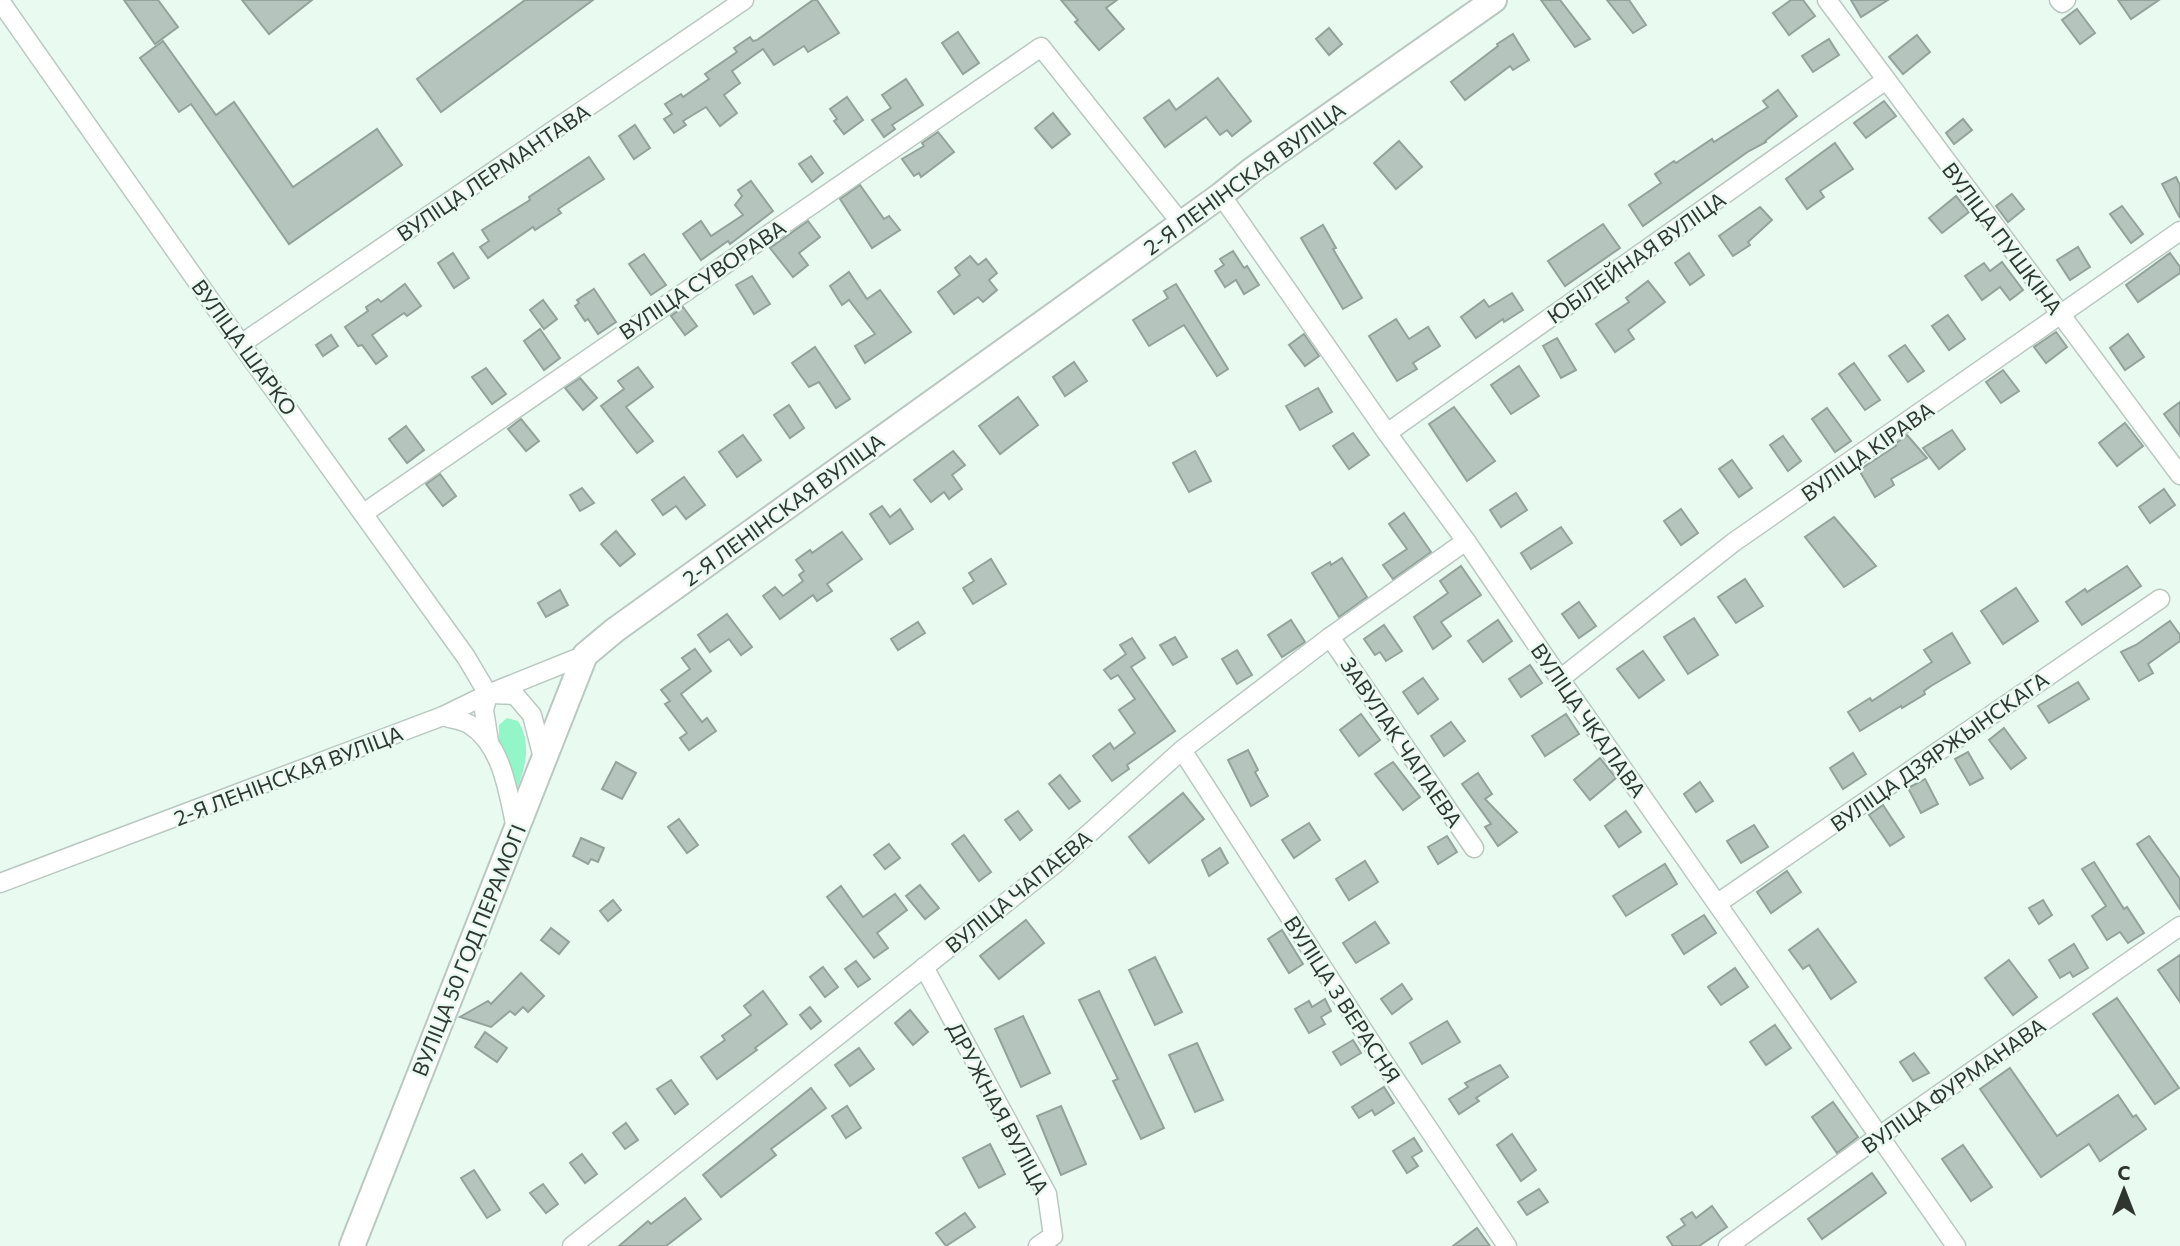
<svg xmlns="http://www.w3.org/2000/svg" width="2180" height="1246" viewBox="0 0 2180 1246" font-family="Commissioner,sans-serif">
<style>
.green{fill:#93f6c8}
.building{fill:#b5c5bd;stroke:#93a39b;stroke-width:2}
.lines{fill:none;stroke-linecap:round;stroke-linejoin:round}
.street-casing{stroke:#b9c9c1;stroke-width:21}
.secondary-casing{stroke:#b9c9c1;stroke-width:28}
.street{stroke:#fff;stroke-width:18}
.secondary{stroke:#fff;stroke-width:24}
.labels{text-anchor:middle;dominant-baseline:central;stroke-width:5;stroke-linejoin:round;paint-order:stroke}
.street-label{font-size:21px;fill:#2f3632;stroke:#e9faf1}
</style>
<rect width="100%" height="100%" fill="#e9faf1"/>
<!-- green -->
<path class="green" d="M507,718L518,721C534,747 523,772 514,799L499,747V725Z"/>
<!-- building -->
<g class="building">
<path d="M124,0H158L178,27L155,44Z"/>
<path d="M242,0H312L269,34Z"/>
<path d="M525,0H593L441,112L417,79Z"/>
<path d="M813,0H817L839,33L808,52L804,46L774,65L763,49L732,71L740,83L724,95L737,113L720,126L706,107L683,121L686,125L674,133L664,119L672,114L665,104L681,94L683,97L709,79L705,74L737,52L734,48L750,37L753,41L757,40Z"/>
<path d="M1061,0H1117L1106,8L1124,29L1099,50L1075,22L1078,20Z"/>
<path d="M1541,0H1560L1590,39L1575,47Z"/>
<path d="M1607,0H1629L1646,25L1633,33Z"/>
<path d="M1791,0H1803L1815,16L1789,35L1773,13Z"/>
<path d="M1851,0H1888L1861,17Z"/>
<path d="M2118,0H2159L2131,19Z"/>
<path d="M2077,9L2095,33L2080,44L2062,20Z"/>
<path d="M1329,28L1342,44L1329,55L1316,39Z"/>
<path d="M958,32L979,63L963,74L942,43Z"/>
<path d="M1513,34L1529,60L1513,70L1510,66L1465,100L1451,82L1498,46L1497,44Z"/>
<path d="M1917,35L1930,52L1903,74L1889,57Z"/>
<path d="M1829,39L1839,55L1813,72L1802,56Z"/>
<path d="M163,41L216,115L234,102L293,187L377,129L402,165L289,244L191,104L179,112L140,58Z"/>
<path d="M1218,78L1251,121L1232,136L1227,130L1220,135L1206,117L1165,147L1144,118L1169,100L1176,110Z"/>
<path d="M906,79L923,105L892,125L895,129L884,137L872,120L891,108L882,95Z"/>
<path d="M1778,90L1797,116L1765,141L1766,142L1749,151L1643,226L1629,205L1661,183L1655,174L1674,161L1676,163L1712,139L1714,142L1768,107L1763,101Z"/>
<path d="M847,97L863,120L844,134L834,121L837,119L830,109Z"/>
<path d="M1884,101L1896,116L1866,138L1854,123Z"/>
<path d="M1053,113L1070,134L1052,148L1035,128Z"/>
<path d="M1963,119L1972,130L1954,144L1946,133Z"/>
<path d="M635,125L650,148L634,159L619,136Z"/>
<path d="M938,132L954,152L921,177L919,173L914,176L902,159L924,146L922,143Z"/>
<path d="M1399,141L1422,167L1396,189L1374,163Z"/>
<path d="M1835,143L1853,169L1820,191L1824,197L1807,209L1786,179Z"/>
<path d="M811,156L823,173L812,182L799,164Z"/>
<path d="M589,157L604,179L558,209L561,213L535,230L533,227L488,258L480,247L489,241L482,230L530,200L529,197Z"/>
<path d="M2176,177L2180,185V218L2162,184Z"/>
<path d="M751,181L773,211L730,244L728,241L701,260L683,234L701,221L711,236L743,215L735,205L742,196L738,190Z"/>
<path d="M860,185L884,219L889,216L900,230L872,248L840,199Z"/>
<path d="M2012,194L2024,209L2008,222L1996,206Z"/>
<path d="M1956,196L1969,212L1942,233L1929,218Z"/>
<path d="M2122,206L2143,234L2131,243L2110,214Z"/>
<path d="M1760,207L1772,220L1748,242L1750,245L1733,256L1719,236Z"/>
<path d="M808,221L820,237L799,253L808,265L793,277L770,248Z"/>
<path d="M1603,224L1620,248L1565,286L1548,261Z"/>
<path d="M1323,225L1336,248L1333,249L1362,298L1343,309L1301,238Z"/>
<path d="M2078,247L2090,267L2070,280L2057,260Z"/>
<path d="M1233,251L1244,268L1247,266L1259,285L1244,294L1236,280L1225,287L1215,271L1224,265L1220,259Z"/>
<path d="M453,253L469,278L454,288L438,263Z"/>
<path d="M1689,253L1704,275L1690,285L1675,263Z"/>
<path d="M2170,253L2180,267V273L2138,302L2126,285Z"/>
<path d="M644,254L666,285L651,295L629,264Z"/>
<path d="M970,256L978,265L986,259L997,273L989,280L997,290L983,302L978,297L954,314L938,292L960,275L955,268Z"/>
<path d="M2002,262L2023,290L2010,300L2000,287L1982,300L1965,276L1984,263L1990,271Z"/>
<path d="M849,272L867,299L880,290L911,332L865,363L855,346L875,334L849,300L842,305L830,286Z"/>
<path d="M752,276L770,304L754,314L736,285Z"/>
<path d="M1648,281L1665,302L1628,330L1634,339L1615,352L1596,324L1629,302L1626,298Z"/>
<path d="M405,284L421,306L407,316L404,313L372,335L387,356L376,364L362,345L358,346L345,327L368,311L366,307L378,299L381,302Z"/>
<path d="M1176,284L1228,369L1217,376L1184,325L1149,346L1133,320L1168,298L1164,291Z"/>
<path d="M594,289L616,322L598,334L588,319L585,321L575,306L579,303L577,300Z"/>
<path d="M1512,293L1523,310L1504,322L1503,319L1476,338L1461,317L1484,300L1489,307Z"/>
<path d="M543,300L557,319L544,329L530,310Z"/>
<path d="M683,307L697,326L685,335L671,316Z"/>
<path d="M1948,315L1965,339L1949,350L1932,326Z"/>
<path d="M1396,319L1409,339L1428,327L1440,346L1413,363L1417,369L1397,381L1369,336Z"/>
<path d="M540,329L560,358L544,370L524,341Z"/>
<path d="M2056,332L2067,347L2046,363L2034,347Z"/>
<path d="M1304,334L1319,356L1305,366L1289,345Z"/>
<path d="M2128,334L2144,357L2125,370L2110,348Z"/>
<path d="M331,335L338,346L323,356L316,345Z"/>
<path d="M1557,338L1576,370L1561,378L1543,346Z"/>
<path d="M1905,345L1924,371L1908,382L1889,356Z"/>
<path d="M815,347L850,399L836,408L819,382L809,387L792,363Z"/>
<path d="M1074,362L1087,381L1065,396L1053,377Z"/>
<path d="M1854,363L1880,400L1865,410L1839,374Z"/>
<path d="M1519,366L1539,396L1511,414L1491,385Z"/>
<path d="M638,367L653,387L626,407L653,441L637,453L601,406L624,389L618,381Z"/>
<path d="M486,368L506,394L492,404L472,377Z"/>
<path d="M2003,370L2019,391L2001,403L1986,382Z"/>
<path d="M580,378L597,398L583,410L565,388Z"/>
<path d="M1318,388L1332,412L1300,430L1286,406Z"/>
<path d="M1018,397L1038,425L1000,454L979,426Z"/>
<path d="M2180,402V436L2164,414Z"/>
<path d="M789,405L804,428L790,438L774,415Z"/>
<path d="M1454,407L1495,461L1467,481L1429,424Z"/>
<path d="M1827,408L1851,441L1835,452L1812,419Z"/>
<path d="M521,419L539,441L526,451L508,429Z"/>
<path d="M2125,423L2143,446L2117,466L2099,443Z"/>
<path d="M406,426L424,450L407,463L389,439Z"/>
<path d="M1952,430L1965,449L1939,469L1923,448Z"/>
<path d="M1353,433L1369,455L1349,469L1333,446Z"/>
<path d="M743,435L761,460L737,477L719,452Z"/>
<path d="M1907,435L1927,458L1891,479L1894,485L1875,497L1859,470L1896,446L1895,444Z"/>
<path d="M1783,436L1801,461L1788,471L1770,445Z"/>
<path d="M953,451L965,465L952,475L962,489L949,499L944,492L931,502L914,480Z"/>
<path d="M1195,451L1211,481L1189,492L1173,463Z"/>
<path d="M1732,460L1752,488L1739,497L1719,469Z"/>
<path d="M440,474L456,496L443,506L426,484Z"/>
<path d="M684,477L705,505L686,519L676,506L663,515L652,500Z"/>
<path d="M582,488L594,503L580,511L570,495Z"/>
<path d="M2164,489L2175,505L2150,523L2139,507Z"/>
<path d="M1516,493L1527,510L1501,527L1490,510Z"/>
<path d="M882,506L890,517L900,509L913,529L890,544L870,514Z"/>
<path d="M1681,509L1698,533L1681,545L1664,521Z"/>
<path d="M1404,513L1431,552L1393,579L1383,565L1407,549L1389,524Z"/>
<path d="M1834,517L1876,566L1844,587L1805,537Z"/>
<path d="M1561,527L1572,543L1531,569L1521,553Z"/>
<path d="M616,531L635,554L620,566L601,544Z"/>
<path d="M842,532L862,559L827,584L832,591L817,601L813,595L780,619L763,596L775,587L783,596L803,581L799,575L804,571L796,560L810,550L812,553Z"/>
<path d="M1342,558L1367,597L1339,617L1312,573L1330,562L1331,565Z"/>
<path d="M991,559L1006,584L973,604L963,588L974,581L969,573Z"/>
<path d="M1461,566L1481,595L1441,622L1451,636L1433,649L1414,617L1448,593L1440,581Z"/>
<path d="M2127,566L2141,586L2082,625L2066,602L2085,589L2087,592Z"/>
<path d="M1745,579L1763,606L1736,623L1718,597Z"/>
<path d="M2016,588L2038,621L2003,644L1981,611Z"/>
<path d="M560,590L568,605L546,617L538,603Z"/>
<path d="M1579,602L1596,626L1579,638L1562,614Z"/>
<path d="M727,614L752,647L741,655L729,639L710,652L698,635Z"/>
<path d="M1694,618L1718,655L1688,674L1664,637Z"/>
<path d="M1291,620L1305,642L1282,657L1268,635Z"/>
<path d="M1498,620L1512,641L1483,662L1468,641Z"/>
<path d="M2170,621L2180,635V641L2148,664L2153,673L2139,681L2121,652L2136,645Z"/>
<path d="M918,622L925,633L898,650L891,639Z"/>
<path d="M1384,625L1402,651L1386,661L1380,652L1375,655L1364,639Z"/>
<path d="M1952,633L1970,663L1931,686L1924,691L1925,694L1902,708L1901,706L1860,731L1848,712L1870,698L1872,701L1932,662L1924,650Z"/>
<path d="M1175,637L1187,657L1173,665L1160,645Z"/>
<path d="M1132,638L1145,658L1131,667L1175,731L1127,765L1129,769L1112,781L1093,756L1110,743L1114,749L1135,733L1119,710L1135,699L1118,675L1111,679L1104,670L1126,654L1120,645Z"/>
<path d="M695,649L711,671L681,694L702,722L707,718L716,731L689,750L680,738L687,733L665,704L670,701L661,690L690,669L682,658Z"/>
<path d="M1237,650L1252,675L1237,684L1222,659Z"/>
<path d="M1643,651L1664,680L1639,698L1617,669Z"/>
<path d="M1530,665L1542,683L1521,697L1509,679Z"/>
<path d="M1423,678L1438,699L1418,714L1403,692Z"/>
<path d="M2078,682L2089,699L2049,723L2038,706Z"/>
<path d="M1361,714L1380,740L1359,756L1340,730Z"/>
<path d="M1566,714L1579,734L1545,756L1532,736Z"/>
<path d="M1451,722L1465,741L1444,756L1431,736Z"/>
<path d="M2004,728L2026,758L2011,769L1989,740Z"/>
<path d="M1248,750L1258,770L1255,772L1268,796L1251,806L1228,760Z"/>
<path d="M1968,752L1983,778L1970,785L1955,759Z"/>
<path d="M1853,753L1866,774L1843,789L1830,768Z"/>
<path d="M1600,758L1616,778L1590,800L1574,780Z"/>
<path d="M616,762L636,773L622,799L602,789Z"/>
<path d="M1393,762L1420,797L1403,810L1375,774Z"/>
<path d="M1478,773L1492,794L1485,799L1517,832L1498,846L1485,827L1491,824L1462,784Z"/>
<path d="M1060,775L1080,801L1069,809L1049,784Z"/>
<path d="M1925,779L1938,804L1921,813L1908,788Z"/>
<path d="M1700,782L1713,801L1696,812L1684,794Z"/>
<path d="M1183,793L1204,819L1149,863L1129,837Z"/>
<path d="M1883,805L1904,837L1890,846L1869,815Z"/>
<path d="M1018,811L1032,830L1020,840L1005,820Z"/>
<path d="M1626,811L1641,832L1619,847L1605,826Z"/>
<path d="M679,819L698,845L687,853L668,827Z"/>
<path d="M1309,823L1320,840L1294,858L1282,840Z"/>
<path d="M1754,825L1768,847L1741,863L1727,841Z"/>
<path d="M964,835L991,872L979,881L952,844Z"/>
<path d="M1447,836L1457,852L1438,864L1428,847Z"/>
<path d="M2149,836L2180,879V909L2137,844Z"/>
<path d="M581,838L604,848L598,862L591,859L588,864L573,856Z"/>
<path d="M889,844L900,858L885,869L874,855Z"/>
<path d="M1220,848L1228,863L1209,876L1202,860Z"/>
<path d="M1365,861L1378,882L1349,900L1336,879Z"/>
<path d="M2094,862L2124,909L2127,907L2144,933L2128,943L2120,932L2107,940L2092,916L2106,906L2082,869Z"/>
<path d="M1665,864L1677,884L1626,916L1613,896Z"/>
<path d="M1787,871L1801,892L1771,913L1757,892Z"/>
<path d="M920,885L939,908L925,919L906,896Z"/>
<path d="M841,886L863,917L895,894L907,910L877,933L888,948L874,958L827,897Z"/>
<path d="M613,900L621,910L608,921L600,911Z"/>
<path d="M2043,900L2052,915L2039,924L2029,908Z"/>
<path d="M1704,915L1716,933L1684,954L1672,935Z"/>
<path d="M1026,920L1044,943L999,979L980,956Z"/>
<path d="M1375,922L1389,943L1356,963L1343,943Z"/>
<path d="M551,928L569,942L559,954L541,940Z"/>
<path d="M1818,929L1856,982L1831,999L1809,965L1803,969L1789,950Z"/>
<path d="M1282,930L1303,964L1289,973L1268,939Z"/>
<path d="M2074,944L2088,968L2073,977L2070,972L2060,978L2049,960Z"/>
<path d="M2180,955V1002L2158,970Z"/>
<path d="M1155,957L1182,1012L1155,1025L1129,970Z"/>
<path d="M2009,960L2037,997L2013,1015L1985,978Z"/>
<path d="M856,961L870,979L858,987L845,969Z"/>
<path d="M823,967L838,987L825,997L810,977Z"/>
<path d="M1735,968L1748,987L1721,1005L1708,987Z"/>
<path d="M521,973L544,996L528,1012L523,1007L515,1015L510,1011L491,1027L460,1017L488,1001L491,1004Z"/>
<path d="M1402,984L1412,999L1392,1014L1381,999Z"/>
<path d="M763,991L787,1024L755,1048L757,1050L717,1079L701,1057L725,1040L722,1036L751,1015L744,1006Z"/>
<path d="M1099,991L1164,1128L1141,1139L1113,1081L1118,1079L1079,1000Z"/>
<path d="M2117,998L2179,1088L2155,1104L2093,1014Z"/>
<path d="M1325,999L1331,1011L1321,1017L1325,1024L1309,1033L1295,1009L1309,1001L1312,1007Z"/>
<path d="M810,1007L821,1021L811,1029L800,1015Z"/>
<path d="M910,1010L928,1032L913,1045L895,1023Z"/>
<path d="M1023,1016L1050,1073L1021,1087L995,1029Z"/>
<path d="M1447,1021L1460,1042L1422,1064L1410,1043Z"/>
<path d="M1775,1025L1791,1048L1766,1065L1750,1042Z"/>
<path d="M485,1032L507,1048L497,1062L475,1047Z"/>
<path d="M1353,1040L1361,1053L1341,1065L1333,1052Z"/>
<path d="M1197,1043L1223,1100L1195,1112L1169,1055Z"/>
<path d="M859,1048L874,1069L850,1086L835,1065Z"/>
<path d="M1914,1053L1929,1073L1913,1081L1900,1062Z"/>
<path d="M1500,1065L1508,1077L1476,1098L1479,1101L1459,1114L1449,1099L1468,1087L1465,1083Z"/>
<path d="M2010,1068L2057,1136L2118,1095L2133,1117L2136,1115L2146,1129L2100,1161L2089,1144L2041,1177L1980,1089Z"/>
<path d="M671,1080L688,1104L675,1114L657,1089Z"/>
<path d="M1384,1087L1394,1103L1375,1115L1372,1110L1359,1118L1352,1107Z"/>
<path d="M811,1088L826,1108L771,1149L776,1155L721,1197L703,1175Z"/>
<path d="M1833,1102L1858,1137L1837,1153L1812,1117Z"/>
<path d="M847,1106L861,1128L846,1138L832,1116Z"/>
<path d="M1061,1106L1086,1164L1061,1175L1037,1116Z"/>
<path d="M626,1123L638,1140L625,1149L613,1133Z"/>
<path d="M1512,1134L1536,1170L1521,1181L1497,1145Z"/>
<path d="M1414,1138L1422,1151L1412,1157L1418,1166L1407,1173L1393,1151Z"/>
<path d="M990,1144L1005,1174L979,1188L963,1158Z"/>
<path d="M1963,1145L1992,1187L1971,1201L1942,1159Z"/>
<path d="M582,1154L597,1174L585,1183L570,1163Z"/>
<path d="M474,1170L500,1210L487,1218L461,1178Z"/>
<path d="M1872,1173L1886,1193L1822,1239L1808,1219Z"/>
<path d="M543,1184L558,1204L546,1213L530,1193Z"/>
<path d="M1539,1189L1548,1202L1527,1215L1518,1202Z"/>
<path d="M685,1198L701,1219L666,1246H619L648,1221L651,1224Z"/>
<path d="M1712,1206L1727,1227L1699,1246H1673L1667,1237L1685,1225L1681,1219L1692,1212L1696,1218Z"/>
<path d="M965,1213L975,1227L946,1246L936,1233Z"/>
<path d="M1477,1228L1490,1246H1453Z"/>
</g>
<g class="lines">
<!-- street casing -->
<g class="street-casing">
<g id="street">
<path d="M1827,0L2180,475"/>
<path d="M2059,0L2062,3L2066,0"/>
<path d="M0,1L241,344L466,657L488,694"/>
<path d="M1221,195L1387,433L1466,541L1560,679L1956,1246"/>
<path d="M241,344L744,0"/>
<path d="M1387,433L1886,80"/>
<path d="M364,513L1041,47L1181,223"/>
<path d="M1330,637L1474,848"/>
<path d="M1560,679L1734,542L2180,231"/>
<path d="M488,694L484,710L489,742"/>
<path d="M491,694L515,695L532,715L544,762"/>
<path d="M443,716C451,719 462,720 469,724C503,745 508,793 516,828"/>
<path d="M1182,750L1381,1058L1507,1246"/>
<path d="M0,883L443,716L488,694L585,655"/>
<path d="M1718,903L2160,599"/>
<path d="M924,967L1047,1194L1053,1236L1038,1246"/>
<path d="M572,1246L1056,863L1182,750L1330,637L1466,541"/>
<path d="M1728,1246L1878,1137L2180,926"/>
</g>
</g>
<!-- secondary casing -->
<g class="secondary-casing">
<path id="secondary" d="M352,1246L585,655L615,630L1221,195L1252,170L1494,0"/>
</g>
<!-- street -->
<use href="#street" class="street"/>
<!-- secondary -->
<use href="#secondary" class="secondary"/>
</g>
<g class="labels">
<!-- street labels -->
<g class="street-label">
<text transform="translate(493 172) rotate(-34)">ВУЛІЦА ЛЕРМАНТАВА</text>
<text transform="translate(1244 178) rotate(-36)">2-Я ЛЕНІНСКАЯ ВУЛІЦА</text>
<text transform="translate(2003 238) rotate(53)">ВУЛІЦА ПУШКІНА</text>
<text transform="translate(1636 257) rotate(-35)">ЮБІЛЕЙНАЯ ВУЛІЦА</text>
<text transform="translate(702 279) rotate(-34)">ВУЛІЦА СУВОРАВА</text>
<text transform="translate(245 347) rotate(54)">ВУЛІЦА ШАРКО</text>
<text transform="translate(1867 451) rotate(-35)">ВУЛІЦА КІРАВА</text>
<text transform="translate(783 509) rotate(-36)">2-Я ЛЕНІНСКАЯ ВУЛІЦА</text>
<text transform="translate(1589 720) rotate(55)">ВУЛІЦА ЧКАЛАВА</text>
<text transform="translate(1402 742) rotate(56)">ЗАВУЛАК ЧАПАЕВА</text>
<text transform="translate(1939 751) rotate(-35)">ВУЛІЦА ДЗЯРЖЫНСКАГА</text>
<text transform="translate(288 775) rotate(-21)">2-Я ЛЕНІНСКАЯ ВУЛІЦА</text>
<text transform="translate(1018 891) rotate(-39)">ВУЛІЦА ЧАПАЕВА</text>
<text transform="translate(468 950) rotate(-68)">ВУЛІЦА 50 ГОД ПЕРАМОГІ</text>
<text transform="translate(1343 999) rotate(57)">ВУЛІЦА 3 ВЕРАСНЯ</text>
<text transform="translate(1953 1085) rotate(-35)">ВУЛІЦА ФУРМАНАВА</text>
<text transform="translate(999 1108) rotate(62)">ДРУЖНАЯ ВУЛІЦА</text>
</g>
</g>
<!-- north arrow -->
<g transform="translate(2124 1190)" stroke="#e9faf1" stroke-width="5" paint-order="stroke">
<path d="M0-5L12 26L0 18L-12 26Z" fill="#2f3632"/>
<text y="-10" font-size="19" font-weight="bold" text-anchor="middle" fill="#2f3632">С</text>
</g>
</svg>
